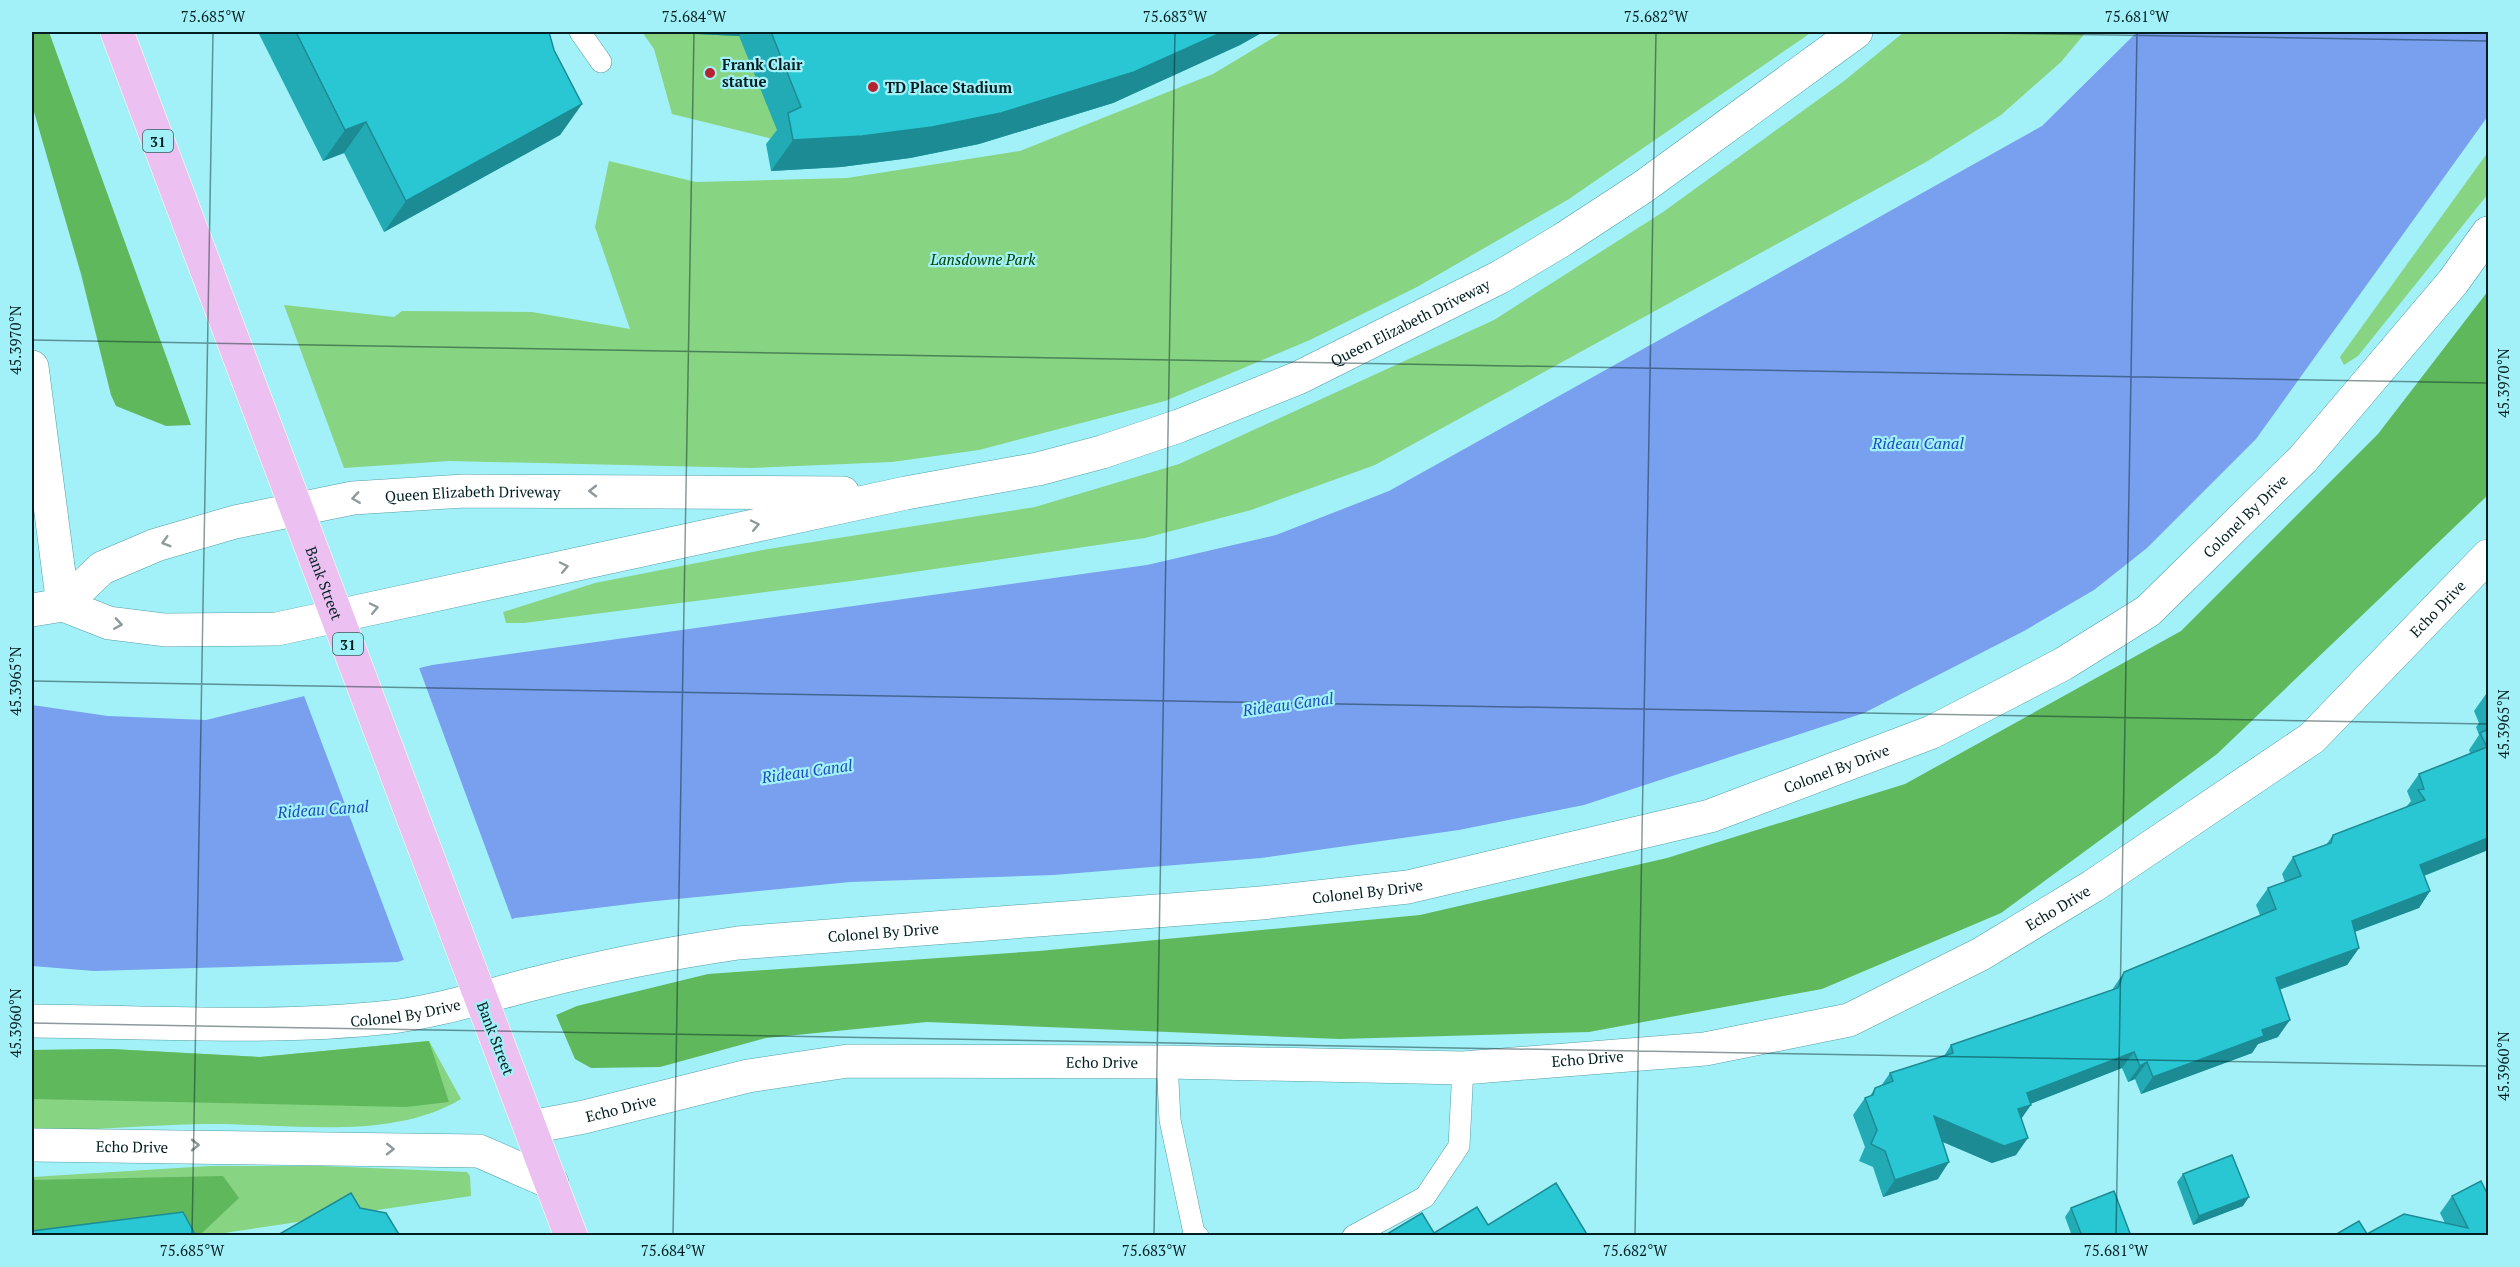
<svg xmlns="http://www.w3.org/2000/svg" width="2520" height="1267" viewBox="0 0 2520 1267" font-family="'PT Serif',serif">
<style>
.green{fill:#87d483}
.forest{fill:#60b85d}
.water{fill:#79a0ee}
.pier{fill:#a3f1f8}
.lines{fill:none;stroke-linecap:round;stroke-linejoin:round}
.lane-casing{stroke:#529ea5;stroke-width:22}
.street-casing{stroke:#529ea5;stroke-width:34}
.secondary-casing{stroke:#529ea5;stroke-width:34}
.primary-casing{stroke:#fff;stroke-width:34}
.lane{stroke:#fff;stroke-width:21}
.street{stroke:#fff;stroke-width:33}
.secondary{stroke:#fff;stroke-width:33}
.primary{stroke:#ecc1f1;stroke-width:33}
.primary-bridge-casing{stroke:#fff;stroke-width:34;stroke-linecap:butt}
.primary-bridge{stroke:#ecc1f1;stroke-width:33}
.wall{fill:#22abb5}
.shaded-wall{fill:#1c8b94}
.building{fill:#28c7d3;stroke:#1c8b94;stroke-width:1.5}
.oneway{stroke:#8c9a9b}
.ticks{fill:none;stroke:#001e21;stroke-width:1.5;stroke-opacity:0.45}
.poi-dot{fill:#b4232e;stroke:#a3f1f8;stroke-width:2}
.labels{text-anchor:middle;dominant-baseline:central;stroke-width:4.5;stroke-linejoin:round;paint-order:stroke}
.shield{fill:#a3f1f8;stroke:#315d62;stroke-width:1.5}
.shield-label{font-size:14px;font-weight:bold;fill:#001e21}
.poi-label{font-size:15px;font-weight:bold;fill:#001e21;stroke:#a3f1f8;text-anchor:start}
.park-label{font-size:15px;font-style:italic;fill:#004001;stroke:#a3f1f8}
.street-label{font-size:15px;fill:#001e21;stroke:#a3f1f8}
.water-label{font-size:16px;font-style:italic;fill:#1b4cbb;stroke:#a3f1f8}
.neatline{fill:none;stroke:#001e21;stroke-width:2}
.ticks-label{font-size:15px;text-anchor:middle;fill:#001e21}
</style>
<rect width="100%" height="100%" fill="#a3f1f8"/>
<!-- green -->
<g class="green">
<path d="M642,32H1222L805,147L672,114L654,49Z"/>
<path d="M1283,32H1812L1569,199L1417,287L1310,340L1165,401L979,450L892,462L751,468L449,461L344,468L284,305L394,317L402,311L532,312L630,329L595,227L609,161L696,182L847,178L1020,151L1213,74Z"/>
<path d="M1904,32H2086L2061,62L2001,115L1926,162L1375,465L1251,510L1145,538L859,580L524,623H506L503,612L595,583L768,549L1035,507L1179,464L1494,320L1663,212L1844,81Z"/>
<path d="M2488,152V194L2358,356L2344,365L2340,357Z"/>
<path d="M429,1041L461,1099C390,1142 285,1123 205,1124C147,1125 89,1130 32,1133V1050L111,1049L260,1057Z"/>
<path d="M210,1166H324L467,1172L470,1176L471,1196L211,1235L32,1236V1177Z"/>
</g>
<!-- forest -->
<g class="forest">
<path d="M32,32H49L191,425L166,426L116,406L111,395L81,274L32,105Z"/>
<path d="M2488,291V495L2217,754L2001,913L1822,989L1589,1032L1339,1039L927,1022L766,1038L660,1067L591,1068L575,1059L556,1015L577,1006L708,974L1039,951L1420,915L1667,858L1905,784L2181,631L2378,434Z"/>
<path d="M429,1041L449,1102L406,1107L32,1099V1050L111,1049L260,1057Z"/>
<path d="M223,1176L239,1198L202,1233L32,1235V1180Z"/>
</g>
<!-- water -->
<path class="water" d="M2137,32H2488V116L2256,439L2147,548L2094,590L2024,631L1864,713L1584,805L1459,830L1261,858L1054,875L850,882L646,902L515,918L398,962L94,971L32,966V705L108,716L206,720L432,665L1147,565L1276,535L1389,491L2042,126Z"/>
<!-- pier -->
<path class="pier" d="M418,665L513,922L405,963L303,693Z"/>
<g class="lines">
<!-- lane casing -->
<g class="lane-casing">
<g id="lane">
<path d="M580,32L601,62"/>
<path d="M1167,1062L1170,1120L1194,1233L1198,1236"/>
<path d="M1353,1236L1425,1197L1459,1146L1463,1068"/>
</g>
</g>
<!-- street casing -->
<g class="street-casing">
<g id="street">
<path d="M32,367L63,605"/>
<path id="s1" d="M531,1127L584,1117L748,1076L848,1061L1167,1062L1463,1068L1705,1049L1849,1020L1981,954L2093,886L2312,738L2488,556"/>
<path id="s2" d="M32,1145L479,1151L552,1183"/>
</g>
</g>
<!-- secondary casing -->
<g class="secondary-casing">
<g id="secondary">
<path id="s3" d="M63,605L102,568L156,545L235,522L353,498L464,491L843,493"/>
<path id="s4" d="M32,610L63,605L109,623L165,630L277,629L906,493L1038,469L1102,452L1179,426L1298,378L1500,277L1562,240L1643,187L1856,32"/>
<path id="s5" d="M32,1021C151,1022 272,1030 391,1017C441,1011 488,995 537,983C603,966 670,953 738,943L1261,903L1408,887L1710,816L1932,732L2063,664L2148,611L2303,459L2453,282L2488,233"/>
</g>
</g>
<!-- primary casing -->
<g class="primary-casing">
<g id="primary">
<path d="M117,32L199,250"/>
<path d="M496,1038L571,1236"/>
</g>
</g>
<!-- lane -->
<use href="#lane" class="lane"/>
<!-- street -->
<use href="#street" class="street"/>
<!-- secondary -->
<use href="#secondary" class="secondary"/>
<!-- primary -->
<use href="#primary" class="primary"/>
<!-- primary-bridge casing -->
<g class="primary-bridge-casing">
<g id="primary-bridge">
<path id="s6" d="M199,250L496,1038"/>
</g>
</g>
<!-- primary-bridge -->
<use href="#primary-bridge" class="primary-bridge"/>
</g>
<!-- wall -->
<g class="wall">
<path d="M258,32H549L554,50L582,104L560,135L384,232L344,153L323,161Z"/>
<path d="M686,32H1263L1240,45L1113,103L979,144L910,158L841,167L771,171L766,144L777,130L739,36L696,34Z"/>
<path d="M2488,693V850L2424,876L2430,891L2419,908L2355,932L2359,948L2347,965L2279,990L2278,1037L2258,1044L2252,1053L2141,1094L2135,1079L2128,1082L2122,1068L2030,1104L2021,1119L2016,1155L1992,1163L1943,1142L1938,1179L1883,1197L1873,1167L1859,1161L1865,1147L1853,1115L1865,1098L1870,1096L1875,1088L1881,1086L1890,1073L1944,1056L1951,1045L2112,990L2124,972L2260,915L2256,905L2268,888L2285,882L2282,874L2293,857L2326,845L2333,835L2406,807L2411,801L2407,791L2419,774L2470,753L2469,750L2479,735L2476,727L2479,723L2474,711L2486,694Z"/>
<path d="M2183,1174L2243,1206L2193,1225L2177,1182Z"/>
<path d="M2452,1196L2488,1236L2367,1234L2445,1223L2440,1213Z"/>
<path d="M2071,1208L2131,1236H2072L2065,1217Z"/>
</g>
<!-- shaded-wall -->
<g class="shaded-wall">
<path d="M686,32H742L739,36L696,34Z"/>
<path d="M1223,32H1263L1240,45L1113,103L979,144L910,158L841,167L771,171L793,140Z"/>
<path d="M582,104L560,135L384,232L406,201Z"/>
<path d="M366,122L344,153L323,161L345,130Z"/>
<path d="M2488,838V850L2408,882L2420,865Z"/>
<path d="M2430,891L2419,908L2340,937L2352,921Z"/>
<path d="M2359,948L2347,965L2264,995L2276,978Z"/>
<path d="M2290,1020L2278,1037L2258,1044L2252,1053L2141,1094L2153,1077L2262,1030Z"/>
<path d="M2134,1052L2122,1068L2015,1110L2027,1093Z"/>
<path d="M2147,1062L2135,1079L2128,1082L2140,1066Z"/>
<path d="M2031,1105L2019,1122L2018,1109Z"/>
<path d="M1934,1116L2028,1138L2016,1155L1992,1163L1922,1133Z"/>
<path d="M1949,1162L1938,1179L1883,1197L1895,1180Z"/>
<path d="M2249,1197L2243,1206L2193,1225L2199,1216Z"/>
</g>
<!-- building -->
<g class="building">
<path d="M296,32H549L554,50L582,104L406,201L366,122L345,130Z"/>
<path d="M771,32H1223L1134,72L1001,113L932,127L862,136L793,140L788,113L801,107Z"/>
<path d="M2488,729V838L2420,865L2430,891L2352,921L2359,948L2276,978L2290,1020L2262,1030L2264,1036L2153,1077L2147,1062L2140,1066L2134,1052L2027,1093L2031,1105L2018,1109L2028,1138L2004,1146L1934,1116L1949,1162L1895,1180L1885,1151L1871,1144L1877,1130L1865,1098L1873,1095L1875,1088L1893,1081L1890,1073L1953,1053L1951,1045L2118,988L2124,972L2276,909L2268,888L2301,876L2293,857L2331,843L2333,835L2425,800L2418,790L2424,789L2419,774L2487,747L2480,733Z"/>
<path d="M2232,1155L2249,1197L2199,1216L2183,1174Z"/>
<path d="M2481,1181L2488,1195V1236H2333L2359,1221L2367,1234L2404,1214L2468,1228L2452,1196Z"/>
<path d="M1556,1183L1588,1236H1388L1387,1234L1422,1213L1434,1233L1477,1207L1488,1225Z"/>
<path d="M2114,1191L2131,1236H2082L2071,1208Z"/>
<path d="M351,1193L360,1208L386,1213L400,1236H276Z"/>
<path d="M183,1212L196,1236H32V1231Z"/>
</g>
<!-- one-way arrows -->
<defs><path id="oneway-chevron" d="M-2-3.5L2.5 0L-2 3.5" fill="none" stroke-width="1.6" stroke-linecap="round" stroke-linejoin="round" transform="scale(1.5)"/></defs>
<g class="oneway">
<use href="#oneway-chevron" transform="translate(593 491) rotate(180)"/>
<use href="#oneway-chevron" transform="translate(356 498) rotate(172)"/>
<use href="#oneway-chevron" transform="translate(755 525) rotate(-12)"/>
<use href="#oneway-chevron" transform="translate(166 542) rotate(164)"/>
<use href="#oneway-chevron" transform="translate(564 567) rotate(-12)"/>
<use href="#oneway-chevron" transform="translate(374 608) rotate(-12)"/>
<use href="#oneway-chevron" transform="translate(118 624) rotate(9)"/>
<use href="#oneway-chevron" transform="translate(195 1145)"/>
<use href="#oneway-chevron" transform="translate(390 1149) rotate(1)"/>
</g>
<!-- ticks -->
<path class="ticks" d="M1926,32L2488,41M32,340L2488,383M32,681L2488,724M32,1023L2488,1066M192,1236L213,32M673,1236L694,32M1154,1236L1175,32M1635,1236L1656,32M2116,1236L2137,32"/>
<!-- markers -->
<g class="poi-dot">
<circle cx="710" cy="73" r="6"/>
<circle cx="873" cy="87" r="6"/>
</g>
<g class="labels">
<!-- shield labels -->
<g class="shield">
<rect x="143" y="130" width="30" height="22" rx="4.5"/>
<rect x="333" y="633" width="30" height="22" rx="4.5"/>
</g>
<g class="shield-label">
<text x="158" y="141">31</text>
<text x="348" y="644">31</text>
</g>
<!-- poi labels -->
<g class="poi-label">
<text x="722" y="64">Frank Clair<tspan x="722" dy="17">statue</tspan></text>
<text x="885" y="87">TD Place Stadium</text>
</g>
<!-- park labels -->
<g class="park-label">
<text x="983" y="259">Lansdowne Park</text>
</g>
<!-- street labels -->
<g class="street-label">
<text stroke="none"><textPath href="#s4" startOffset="1428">Queen Elizabeth Driveway</textPath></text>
<text stroke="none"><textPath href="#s3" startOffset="435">Queen Elizabeth Driveway</textPath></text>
<text stroke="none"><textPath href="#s5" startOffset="2318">Colonel By Drive</textPath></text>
<text stroke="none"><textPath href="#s6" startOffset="356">Bank Street</textPath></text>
<text stroke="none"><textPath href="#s1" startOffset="2052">Echo Drive</textPath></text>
<text stroke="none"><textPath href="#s5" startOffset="1832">Colonel By Drive</textPath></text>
<text stroke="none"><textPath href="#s5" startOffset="1346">Colonel By Drive</textPath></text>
<text stroke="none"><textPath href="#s1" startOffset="1566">Echo Drive</textPath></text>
<text stroke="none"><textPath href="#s5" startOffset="860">Colonel By Drive</textPath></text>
<text stroke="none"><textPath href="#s5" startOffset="374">Colonel By Drive</textPath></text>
<text transform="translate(496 1038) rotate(69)">Bank Street</text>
<text stroke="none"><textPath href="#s1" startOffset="1064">Echo Drive</textPath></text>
<text stroke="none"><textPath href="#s1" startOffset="578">Echo Drive</textPath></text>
<text stroke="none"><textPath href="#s1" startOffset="92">Echo Drive</textPath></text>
<text stroke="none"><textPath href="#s2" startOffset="100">Echo Drive</textPath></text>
</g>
<!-- water labels -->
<g class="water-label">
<text x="1918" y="443">Rideau Canal</text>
<text transform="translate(1288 704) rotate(-8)">Rideau Canal</text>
<text transform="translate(807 771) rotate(-8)">Rideau Canal</text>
<text transform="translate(323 809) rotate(-4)">Rideau Canal</text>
</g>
</g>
<!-- border -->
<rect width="2520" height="1267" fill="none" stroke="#a3f1f8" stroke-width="66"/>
<rect x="33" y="33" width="2454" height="1201" class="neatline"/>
<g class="ticks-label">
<text x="213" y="22">75.685°W</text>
<text x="694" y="22">75.684°W</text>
<text x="1175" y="22">75.683°W</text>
<text x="1656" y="22">75.682°W</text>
<text x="2137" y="22">75.681°W</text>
<text transform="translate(16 340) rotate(-90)" y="5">45.3970°N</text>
<text transform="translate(2504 383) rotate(-90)" y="5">45.3970°N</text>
<text transform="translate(16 681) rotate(-90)" y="5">45.3965°N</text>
<text transform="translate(2504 724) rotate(-90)" y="5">45.3965°N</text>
<text transform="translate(16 1023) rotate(-90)" y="5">45.3960°N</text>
<text transform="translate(2504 1066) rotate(-90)" y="5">45.3960°N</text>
<text x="192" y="1256">75.685°W</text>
<text x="673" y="1256">75.684°W</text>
<text x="1154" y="1256">75.683°W</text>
<text x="1635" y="1256">75.682°W</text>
<text x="2116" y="1256">75.681°W</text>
</g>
</svg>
